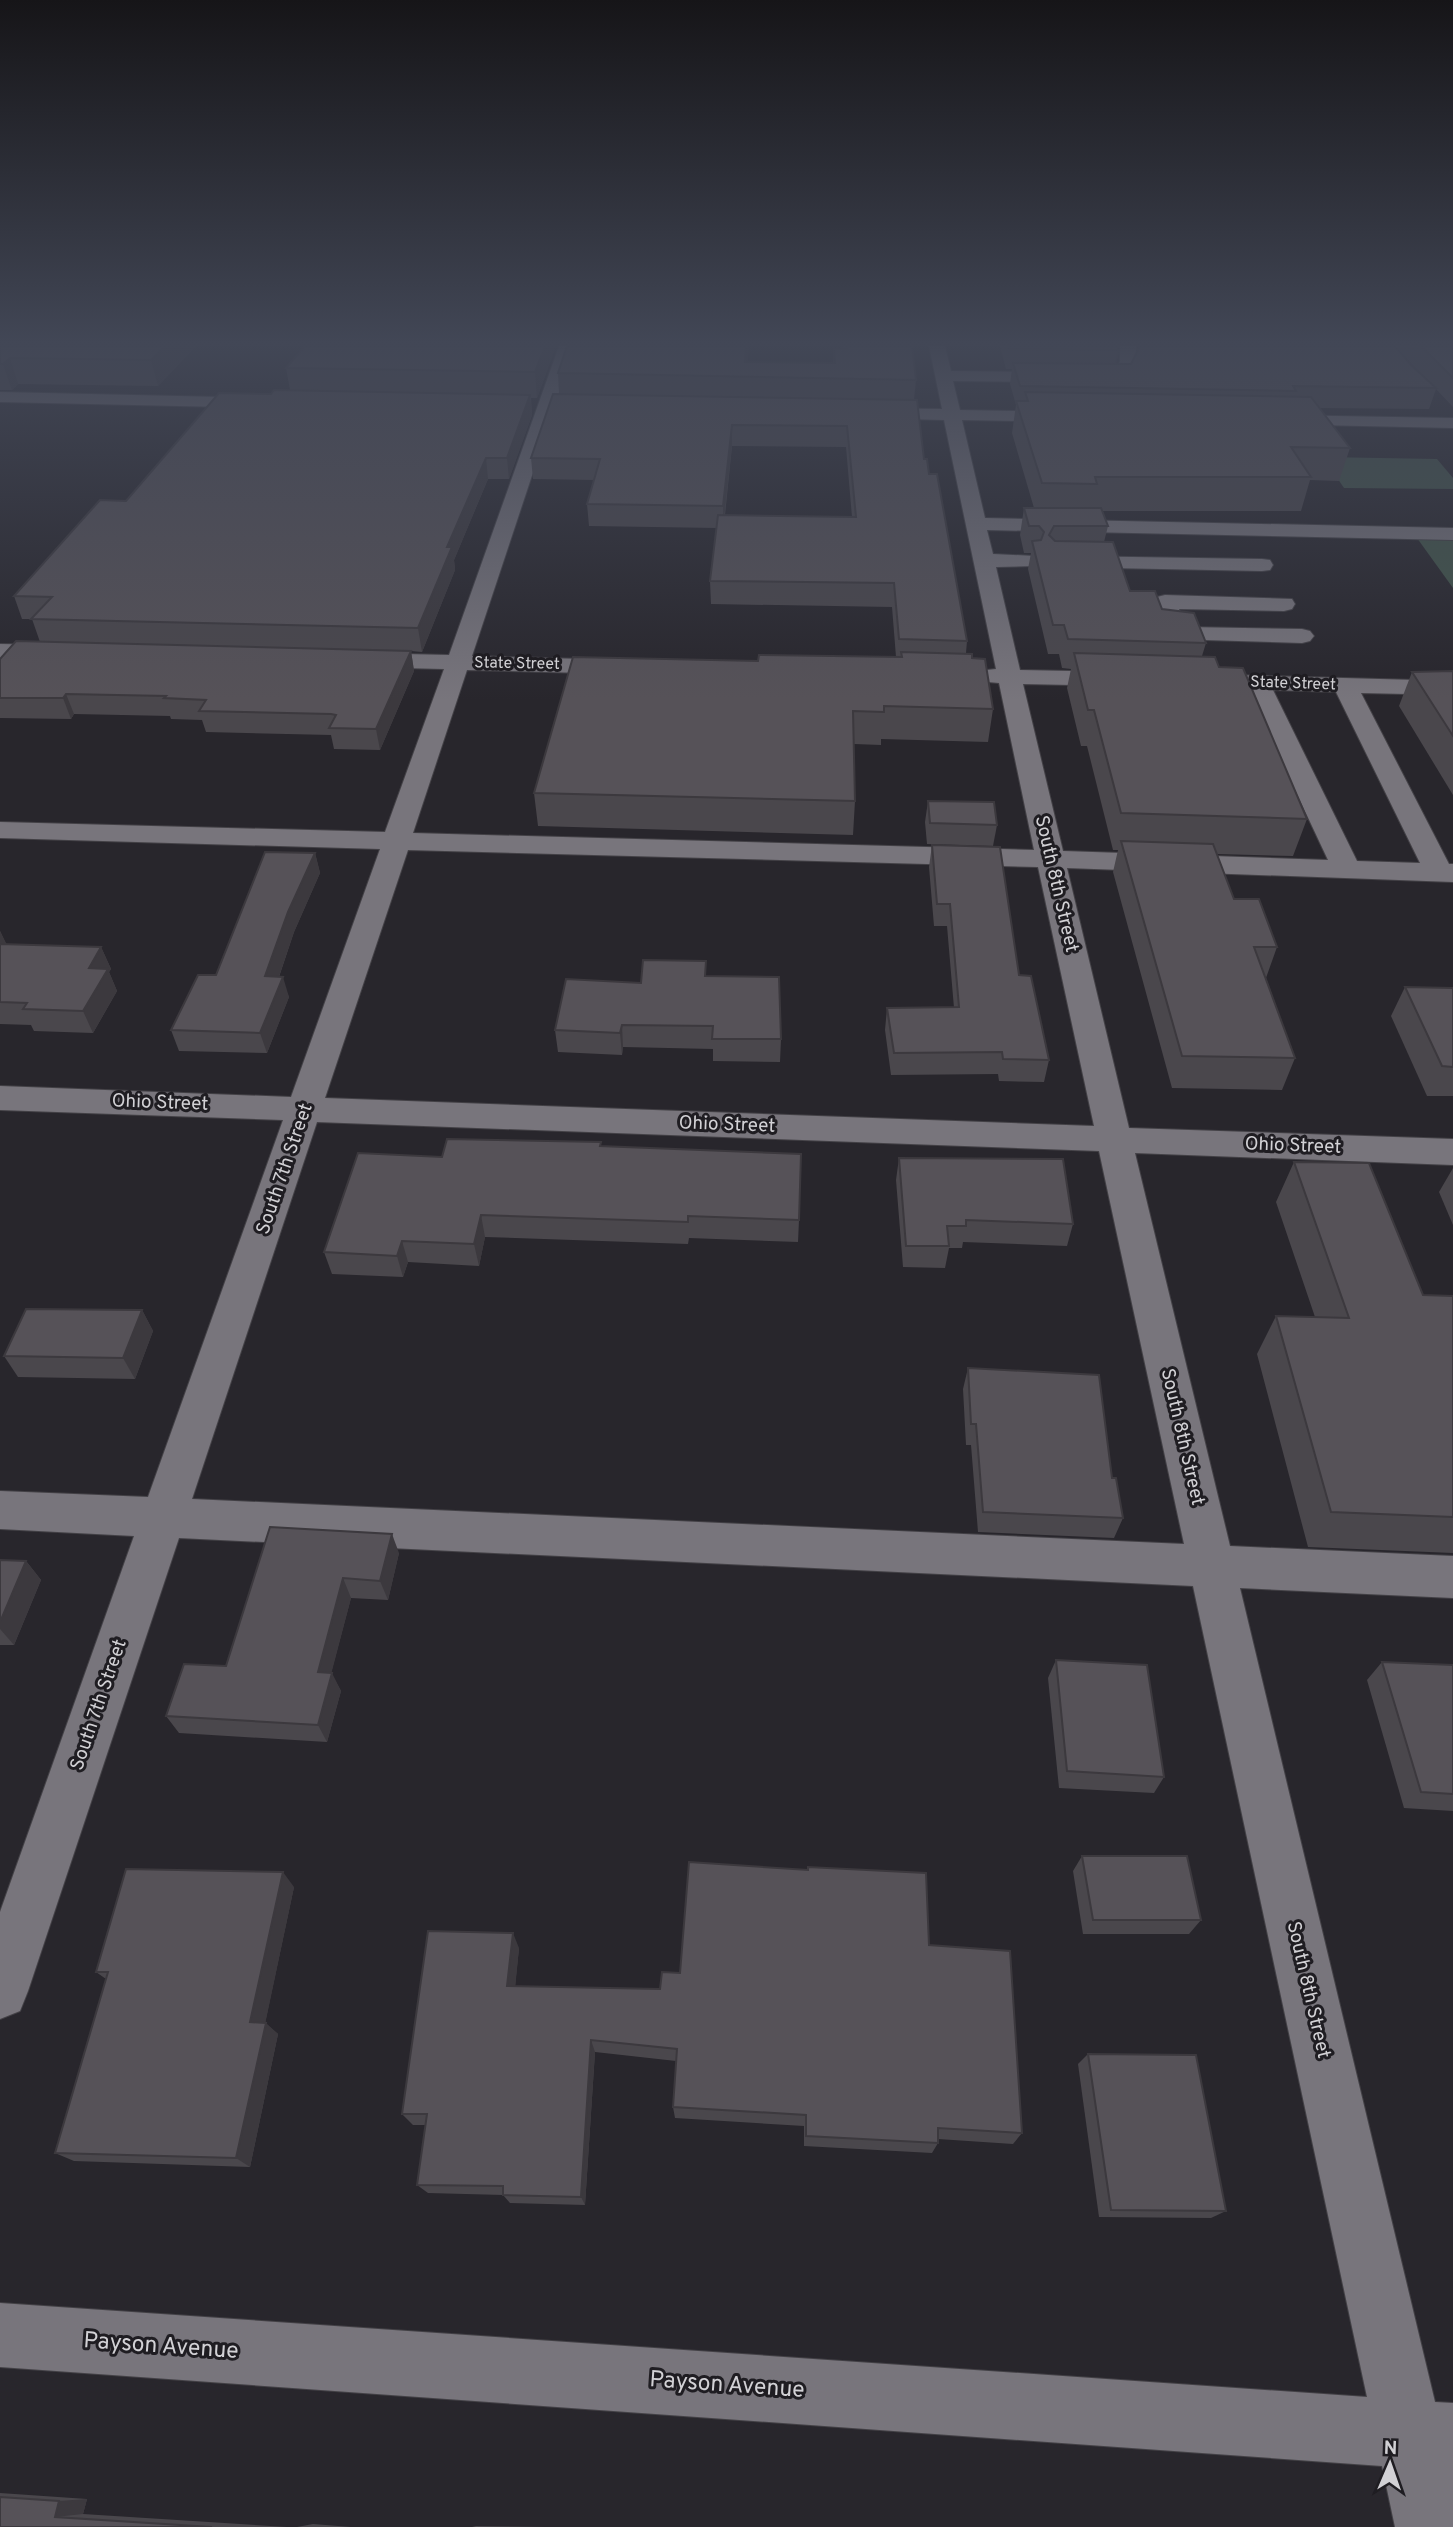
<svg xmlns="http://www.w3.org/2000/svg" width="1453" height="2527" viewBox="0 0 1453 2527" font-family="Overpass,sans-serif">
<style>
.green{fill:#42554a}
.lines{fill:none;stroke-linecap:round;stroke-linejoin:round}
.minor-casing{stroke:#434146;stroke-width:2}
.minor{fill:#78757c;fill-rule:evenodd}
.wall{fill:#4a474c;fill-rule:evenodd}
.shaded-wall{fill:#3c393e}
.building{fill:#565258;stroke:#3c393e;stroke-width:2}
.labels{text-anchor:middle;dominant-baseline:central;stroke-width:6;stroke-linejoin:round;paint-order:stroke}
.far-street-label{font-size:16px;fill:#d2d1d5;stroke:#1f1d22}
.street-label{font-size:19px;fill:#d2d1d5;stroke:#1f1d22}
.near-street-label{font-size:23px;fill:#d2d1d5;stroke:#1f1d22}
</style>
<rect width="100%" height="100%" fill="#28262c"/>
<!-- green -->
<g class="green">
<path d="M1323,457L1437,459L1453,478V489L1344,488Z"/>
<path d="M1417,538L1453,539V588Z"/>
</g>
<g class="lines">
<!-- minor casing -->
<g class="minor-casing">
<g id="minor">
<path d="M559,346H575L472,656L622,660L630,662L634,667L630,672L622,674L467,670L413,833L1034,850L999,683L977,681L974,676L977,671L996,669L944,420L867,418L858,413L867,408L942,409L929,346H945L951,371L1115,373L1120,361V346H1136C1136,359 1135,379 1121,383L953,381L960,410L1066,412L1075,417L1066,422L962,420L985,518L1453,528V540L987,530L993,554L1034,556L1037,561L1034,566L996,567L1020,670L1122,672L1131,674L1134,679L1131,684L1122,686L1023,684L1063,851L1328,860L1248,690L1187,686L1184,681L1187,676L1196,674L1453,681V695L1361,693L1449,864H1453V882L1067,868L1129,1128L1453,1139V1165L1135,1153L1230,1546L1453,1556V1598L1240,1588L1435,2402L1453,2403V2527H1395L1382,2466L0,2367V2303L1367,2397L1193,1586L179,1538L28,1991L20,2011L0,2019V1912L134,1536L0,1529V1491L148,1497L283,1120L0,1110V1086L291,1097L380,849L0,838V822L385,832L444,669L360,667L352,665L348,660L352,655L360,653L449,655ZM1273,690L1336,692L1420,863L1357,861ZM408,850L1038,867L1094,1126L325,1098ZM317,1122L1099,1151L1184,1544L192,1499Z"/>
<path d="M0,392L265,398L274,403L265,408L0,402Z"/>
<path d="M1277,415L1453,418V428L1271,424L1268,420L1271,416Z"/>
<path d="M1068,556L1262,559L1270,560L1273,565L1270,570L1262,571L1060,567L1057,562L1060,557Z"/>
<path d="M1165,595L1292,599L1295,604L1292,609L1284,611L1179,609L1187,627L1302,629L1310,631L1314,636L1310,641L1302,643L1170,639L1154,602L1157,597Z"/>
<path d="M0,644L58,645L66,647L70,652L66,657L58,659L0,658Z"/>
</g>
</g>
<!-- minor -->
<use href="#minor" class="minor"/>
</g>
<!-- wall -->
<g class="wall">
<path d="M0,346H196L158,386L18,384L12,390H0Z"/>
<path d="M556,346L537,398H531L532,415L509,479H488L454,560L455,570L422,652L411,651L414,671L380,750L334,749L331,735L206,732L202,720L171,719L170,716L74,714L71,719L0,718V659L40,642L32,619H22L14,596L126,501L271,394L290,390L286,368Z"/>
<path d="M567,346H749L747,362L833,363L834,349H843V346H912L916,380L914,400L924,459L929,474L967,641L966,653L972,658L993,709L988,742L881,739V745L854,744L855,801L853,835L538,826L534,793L758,661L896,657L892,607L711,604L710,581L717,528L589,526L587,504L594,480L533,479L531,458L559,394L558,373ZM732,446L846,447L852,517L725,515Z"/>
<path d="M1000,346H1120L1116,364H1131L1139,349V346H1453V407L1436,389L1429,409L1319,408L1350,448L1339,481L1310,480L1301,511H1102L1108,526L1104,542L1130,591L1162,609L1206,643L1202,656L1219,667L1307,819L1293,856L1217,854L1234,899L1277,947L1266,978L1295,1058L1282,1090L1172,1088L1113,872L1118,850H1113L1087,746H1081L1067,688L1071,669L1062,668L1059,654H1048L1028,569L1031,553H1024L1020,535L1024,508H1034L1012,433L1016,405L1010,384L1012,369H1006ZM1398,350L1426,379L1411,365Z"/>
<path d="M1453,671V795L1399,706L1412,672Z"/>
<path d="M928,801L997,825L993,846L927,844L925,822Z"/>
<path d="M932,845L1019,975L1049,1060L1044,1082L999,1081L998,1074L891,1075L885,1030L887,1008H954L947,926H934L929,867Z"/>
<path d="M315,853L320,873L294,932L279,977L289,997L267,1053L179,1051L171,1030Z"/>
<path d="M0,931L6,944L101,947L111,969L109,972L117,991L93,1033L34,1031L31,1025L0,1024Z"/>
<path d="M706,961V976L781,1039L780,1062L713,1061V1049L623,1047L622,1055L558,1052L555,1030L641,983Z"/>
<path d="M1405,987L1453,988V1096H1427L1391,1016Z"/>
<path d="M601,1142V1146L799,1220L798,1242L689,1238L688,1244L485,1237L479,1266L408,1262L403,1277L332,1274L324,1252L442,1157Z"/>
<path d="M899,1158L1073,1224L1067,1246L963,1242L962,1248H949L945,1268L903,1267L896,1180Z"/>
<path d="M1294,1162L1423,1295L1453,1296V1553L1308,1547L1257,1354L1276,1316L1315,1317L1276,1202Z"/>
<path d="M1453,1168V1225L1439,1192Z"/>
<path d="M142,1310L153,1331L135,1379L18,1377L4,1356Z"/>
<path d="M968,1368L1112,1478L1123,1518L1114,1538L978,1532L971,1445H966L963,1389Z"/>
<path d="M270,1527L399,1553L388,1600L351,1598L331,1673L341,1691L327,1742L179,1733L166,1716L226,1666Z"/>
<path d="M0,1560L26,1561L41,1580L14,1645H0Z"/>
<path d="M1056,1660L1164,1777L1154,1793L1059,1788L1048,1678Z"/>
<path d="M1382,1662L1453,1665V1811L1404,1808L1367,1680Z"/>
<path d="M1082,1856L1201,1920L1189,1934H1083L1073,1871Z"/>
<path d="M294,1887L265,2023L278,2034L250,2167L74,2161L55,2153L106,1979L96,1972Z"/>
<path d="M929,1945L1022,2133L1013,2144L938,2139V2143L932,2153L804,2146V2126L675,2118L673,2107L676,2061L595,2052L585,2205L510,2203L503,2195L428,2193L417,2185L426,2125H413L402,2114L519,1948L515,1986L660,1989L680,1973Z"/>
<path d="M1088,2054L1226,2211L1211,2218L1099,2217L1078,2064Z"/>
<path d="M0,2493L87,2499L83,2514L287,2527H0Z"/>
<path d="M313,2524L351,2527H297Z"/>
<path d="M476,2526L547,2527H472Z"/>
</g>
<!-- shaded-wall -->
<g class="shaded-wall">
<path d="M165,346H196L158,386L151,360Z"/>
<path d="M545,346H556L537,398L535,372Z"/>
<path d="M746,346H749L746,377L745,362Z"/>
<path d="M1119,346H1120L1117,360L1113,370Z"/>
<path d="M10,358L18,384L12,390L3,364Z"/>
<path d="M530,395L532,415L509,479L507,458Z"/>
<path d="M732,425V446L723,528V506Z"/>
<path d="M486,458L488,479L454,560L455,570L422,652L418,628L447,547Z"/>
<path d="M411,651L414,671L380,750L376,729Z"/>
<path d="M66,694L74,714L71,719L63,698Z"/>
<path d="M315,853L320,873L294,932L272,997L265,976L288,912Z"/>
<path d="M0,931L7,945L0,956Z"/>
<path d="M101,947L111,969L109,972L117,991L93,1033L83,1011L89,968Z"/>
<path d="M283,977L289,997L267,1053L260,1033Z"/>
<path d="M622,1025L623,1047L622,1055L620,1033Z"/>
<path d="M481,1215L485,1237L479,1266L474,1244Z"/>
<path d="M402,1241L408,1262L403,1277L397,1256Z"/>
<path d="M142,1310L153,1331L135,1379L123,1358Z"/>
<path d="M392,1534L399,1553L388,1600L380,1581Z"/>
<path d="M26,1561L41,1580L14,1645L0,1629V1622Z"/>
<path d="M343,1578L351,1598L327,1690L318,1672Z"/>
<path d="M332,1673L341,1691L327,1742L318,1725Z"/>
<path d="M283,1872L294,1887L263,2034L250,2022Z"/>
<path d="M513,1933L519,1948L514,2000L507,1986Z"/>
<path d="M266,2023L278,2034L250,2167L236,2158Z"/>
<path d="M591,2040L595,2052L585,2205L581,2197Z"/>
<path d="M87,2499L83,2514L55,2517L59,2501Z"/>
</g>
<!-- building -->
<g class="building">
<path d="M0,346H165L151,360L10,358L3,364H0Z"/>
<path d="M305,346H545L535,372L286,368Z"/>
<path d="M567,346H746L745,362L835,363L834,349H847L846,346H912L916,380L558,373Z"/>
<path d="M1008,346H1119L1117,350L1009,349Z"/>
<path d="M1140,346H1395L1411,365L1436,388L1293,386L1296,391L1020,386L1013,363L1131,364Z"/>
<path d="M1421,346H1453V378Z"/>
<path d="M274,390L530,395L507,458H486L447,547H452L418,628L31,619L52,597L14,596L100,500L126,501L219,393L271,394Z"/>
<path d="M1025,392L1311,397L1350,448L1291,447L1311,477H1095L1097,484L1042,483L1016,401H1028Z"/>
<path d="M553,394L917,400L924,459H927L929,474H937L967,641L899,639L894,583L710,581L718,515L856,517L847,426L732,425L723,506L587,504L600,459L531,458Z"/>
<path d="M1024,508H1101L1108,526H1054L1049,535L1055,541L1113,542L1130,591H1155L1162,609L1194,613L1206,643L1068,639L1064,625H1053L1032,541L1041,540L1044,532L1039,526H1029Z"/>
<path d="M16,641L411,651L376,729L329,728L336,715L331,714L199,711L206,700L164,698L166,696L66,694L63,698H0V659Z"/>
<path d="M901,652L972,654V658L985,659L993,709L884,706V712L853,711L855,801L534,793L573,657L758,661L759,655L902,657Z"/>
<path d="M1074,653L1215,657L1219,667L1243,668L1307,819L1121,813L1094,710H1088Z"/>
<path d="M1453,671V736L1412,672Z"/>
<path d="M928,801L994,802L997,825L930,823Z"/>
<path d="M1121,841L1213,844L1234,899H1259L1277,947H1254L1295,1058L1182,1056Z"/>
<path d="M932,845L1000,847L1019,975L1031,976L1049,1060L1003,1059L1002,1052L894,1053L887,1008L959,1007L950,904H937Z"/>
<path d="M265,852L315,853L288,912L265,976L283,977L260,1033L171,1030L198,975H216Z"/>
<path d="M0,944L101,947L89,968L108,969L83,1011L23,1009L27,1003L0,1002Z"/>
<path d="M643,960L706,961L705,976L779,977L781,1039H712L713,1026L622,1025L620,1033L555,1030L566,979L641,983Z"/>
<path d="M1405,987L1453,988V1067L1442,1066Z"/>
<path d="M447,1139L601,1142L600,1146L801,1154L799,1220L688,1216V1222L481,1215L474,1244L402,1241L397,1256L324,1252L358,1153L442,1157Z"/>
<path d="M899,1158L1063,1159L1073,1224L966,1220V1226H947L949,1246H906Z"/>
<path d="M1294,1162L1369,1163L1423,1295L1453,1296V1517L1331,1512L1276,1316L1349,1318Z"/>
<path d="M26,1309L142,1310L123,1358L4,1356Z"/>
<path d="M968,1368L1099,1375L1112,1478H1116L1123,1518L983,1512L976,1424H971Z"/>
<path d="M270,1527L392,1534L380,1581L343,1578L318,1672L332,1673L318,1725L166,1716L184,1664L226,1666Z"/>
<path d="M0,1560L26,1561L0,1622Z"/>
<path d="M1056,1660L1147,1665L1164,1777L1067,1771Z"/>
<path d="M1382,1662L1453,1665V1794L1421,1792Z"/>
<path d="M1082,1856H1187L1201,1920H1093Z"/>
<path d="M689,1862L808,1870V1867L926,1873L929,1945L1010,1951L1022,2133L938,2128V2143L806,2136V2115L673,2107L677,2049L591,2040L581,2197L503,2195V2186L417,2185L427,2114H402L428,1931L513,1933L507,1986L660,1989L662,1972L680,1973Z"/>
<path d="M126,1869L283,1872L250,2022L266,2023L236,2158L55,2153L108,1972H96Z"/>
<path d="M1088,2054L1196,2055L1226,2211L1111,2210Z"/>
<path d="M0,2497L59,2501L55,2517L212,2527H0Z"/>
</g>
<!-- sky -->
<linearGradient id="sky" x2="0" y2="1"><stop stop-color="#161518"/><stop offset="0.49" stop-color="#424756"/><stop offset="1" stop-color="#424756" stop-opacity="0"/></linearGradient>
<rect width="1453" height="700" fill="url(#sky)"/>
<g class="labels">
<!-- far-street labels -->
<g class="far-street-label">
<text transform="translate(517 664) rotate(1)">State Street</text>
<text transform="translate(1293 684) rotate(2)">State Street</text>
</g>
<!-- street labels -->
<g class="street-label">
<text transform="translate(1056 884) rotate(77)">South 8th Street</text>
<text transform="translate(160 1103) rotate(2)">Ohio Street</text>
<text transform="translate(727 1125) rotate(2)">Ohio Street</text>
<text transform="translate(1293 1146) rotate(2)">Ohio Street</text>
<text transform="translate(285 1169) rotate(-71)">South 7th Street</text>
<text transform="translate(1182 1437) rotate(77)">South 8th Street</text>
<text transform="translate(99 1705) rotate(-71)">South 7th Street</text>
<text transform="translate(1308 1990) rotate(77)">South 8th Street</text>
</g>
<!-- near-street labels -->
<g class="near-street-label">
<text transform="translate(161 2347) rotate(4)">Payson Avenue</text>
<text transform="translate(727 2386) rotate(4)">Payson Avenue</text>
</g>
</g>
<!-- north arrow -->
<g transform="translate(1390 2464) rotate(2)" stroke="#1f1d22" stroke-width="5" paint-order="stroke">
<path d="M0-5L12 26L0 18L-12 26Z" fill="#d2d1d5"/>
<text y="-10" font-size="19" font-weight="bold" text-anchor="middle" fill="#d2d1d5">N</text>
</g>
</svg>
